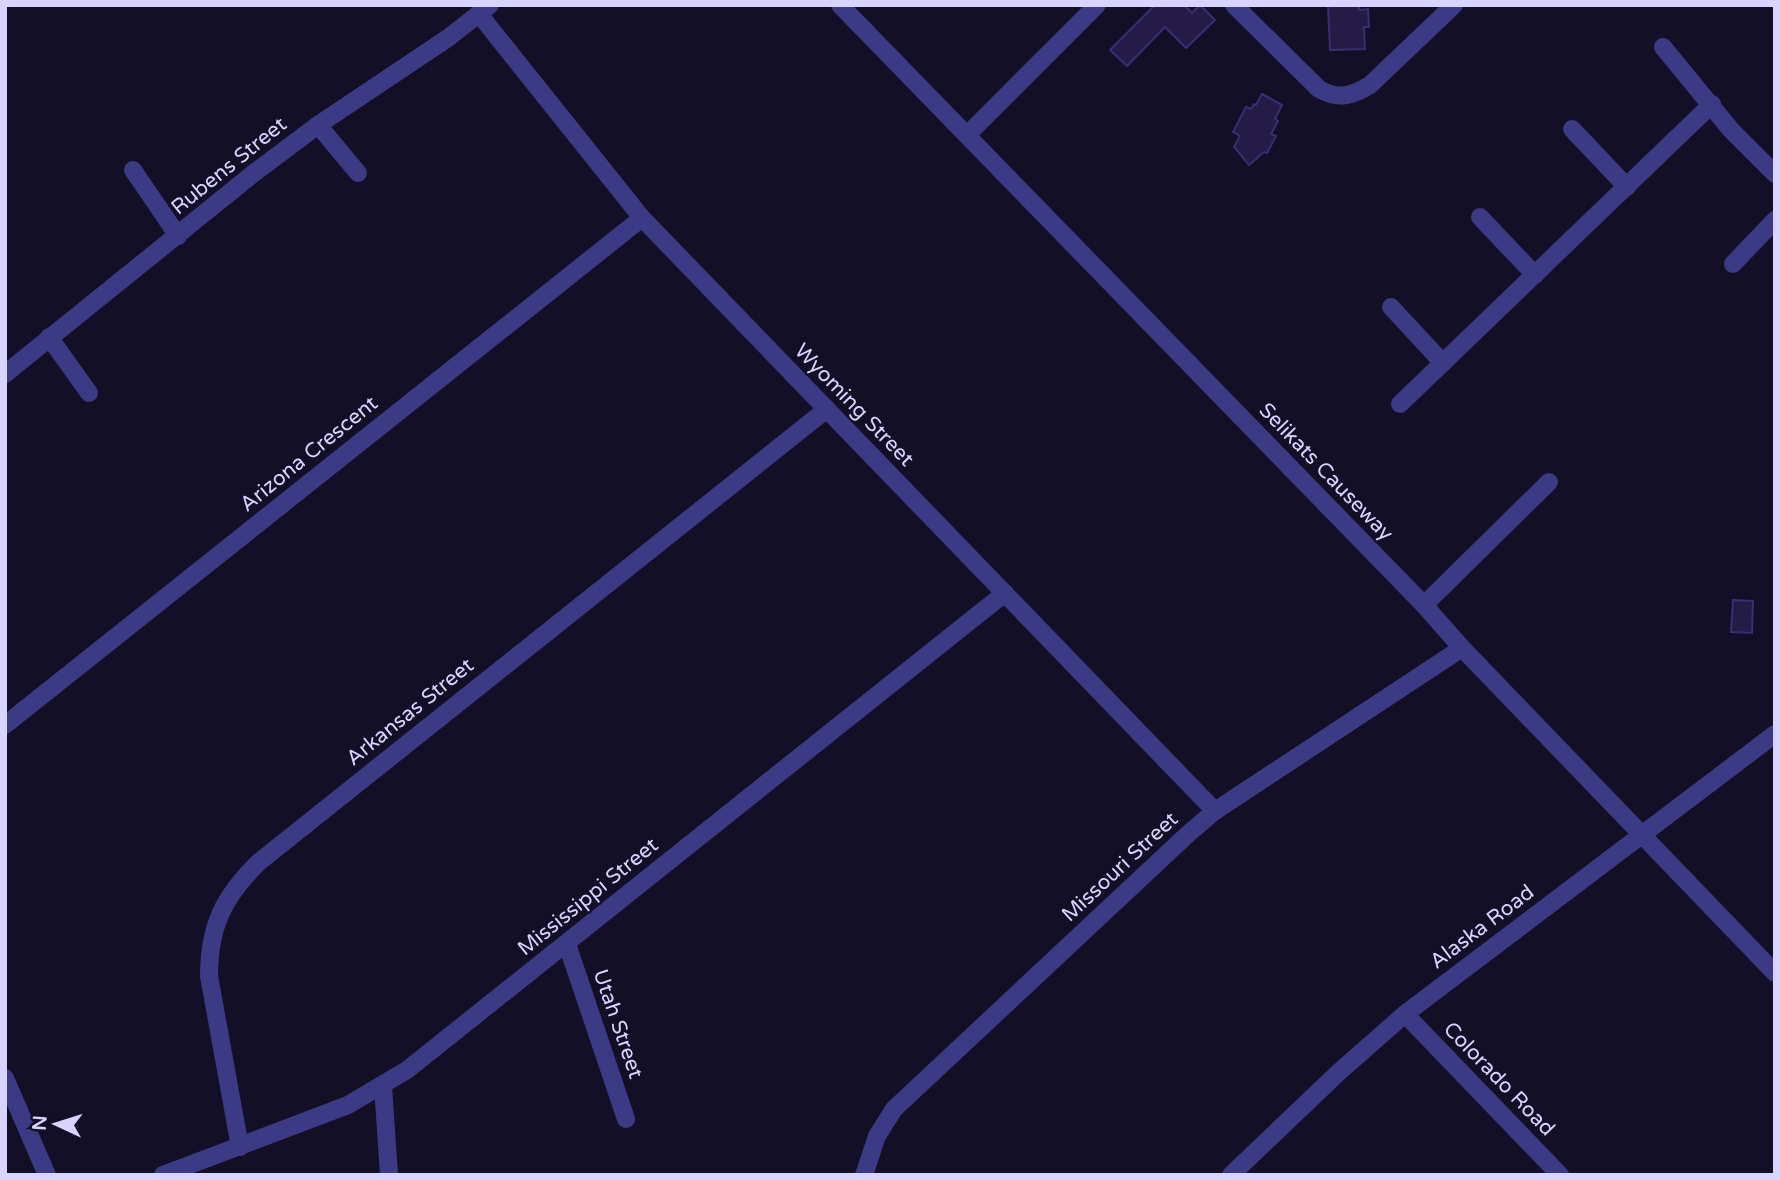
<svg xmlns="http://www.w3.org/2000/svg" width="1780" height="1180" viewBox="0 0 1780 1180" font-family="'Varela Round',sans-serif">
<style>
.building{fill:#241b47;stroke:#3b2d73;stroke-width:2}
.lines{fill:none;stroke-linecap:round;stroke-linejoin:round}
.minor{stroke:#3d3a85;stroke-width:18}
.labels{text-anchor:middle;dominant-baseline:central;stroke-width:5;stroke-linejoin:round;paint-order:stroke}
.street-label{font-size:21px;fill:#d9d4ff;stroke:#130f26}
</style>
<rect width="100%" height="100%" fill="#130f26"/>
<!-- building -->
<g class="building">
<path d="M1155,5H1184L1192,13L1200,5L1215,20L1186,48L1165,27L1127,66L1110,50Z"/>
<path d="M1328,5H1359V10L1368,9L1369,27H1364L1365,49L1330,50Z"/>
<path d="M1262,94L1282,105L1275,119L1278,121L1271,134L1276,136L1267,153L1264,152L1249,165L1234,147L1240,136L1233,132L1246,107L1251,109L1254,104L1256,105Z"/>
<path d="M1733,600L1753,601L1752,633L1731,632Z"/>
</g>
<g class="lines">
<!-- minor -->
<g class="minor">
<path d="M840,5L1424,605L1462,648L1775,973"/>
<path d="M1234,5L1319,89C1338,100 1352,96 1370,85L1454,5"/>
<path d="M479,14L642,218L1215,811"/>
<path d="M1663,47L1731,130L1775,174"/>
<path d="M318,125L358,173"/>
<path d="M1572,129L1627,187"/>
<path d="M967,135L1097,5"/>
<path d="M133,170L178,236"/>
<path d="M1480,217L1535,275"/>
<path d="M1733,264L1775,220"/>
<path d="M1391,307L1443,363"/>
<path d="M49,337L89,393"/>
<path d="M5,374L254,173L318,125L448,38L490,5"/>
<path d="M1400,404L1712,104"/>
<path d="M1424,605L1549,482"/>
<path d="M5,725L642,218"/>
<path d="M567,944L626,1119"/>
<path d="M1405,1014L1560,1175"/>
<path d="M5,1078L47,1175"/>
<path d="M383,1086L389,1175"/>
<path d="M240,1147L209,976C209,926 224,896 259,862L827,409"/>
<path d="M163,1175L348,1105L407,1070L1005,593"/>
<path d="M864,1175L877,1136L894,1109L1188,834L1215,811L1462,648"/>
<path d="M1231,1175L1339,1072L1405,1014L1775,734"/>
</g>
</g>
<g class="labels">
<!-- street labels -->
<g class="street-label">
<text transform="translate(229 166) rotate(-39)">Rubens Street</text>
<text transform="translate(854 405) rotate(46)">Wyoming Street</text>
<text transform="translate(309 454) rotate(-39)">Arizona Crescent</text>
<text transform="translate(1326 472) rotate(46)">Selikats Causeway</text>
<text transform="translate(410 712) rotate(-39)">Arkansas Street</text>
<text transform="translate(1120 867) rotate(-43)">Missouri Street</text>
<text transform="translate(588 897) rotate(-39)">Mississippi Street</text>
<text transform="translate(1482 927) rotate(-37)">Alaska Road</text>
<text transform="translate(618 1024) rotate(71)">Utah Street</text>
<text transform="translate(1499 1079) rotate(46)">Colorado Road</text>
</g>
</g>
<!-- border -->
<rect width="1780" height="1180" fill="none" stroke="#d9d4ff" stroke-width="14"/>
<!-- north arrow -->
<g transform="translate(56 1124) rotate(274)" stroke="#130f26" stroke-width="5" paint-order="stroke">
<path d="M0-5L12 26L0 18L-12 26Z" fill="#d9d4ff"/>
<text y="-10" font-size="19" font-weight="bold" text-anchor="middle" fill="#d9d4ff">N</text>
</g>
</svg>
